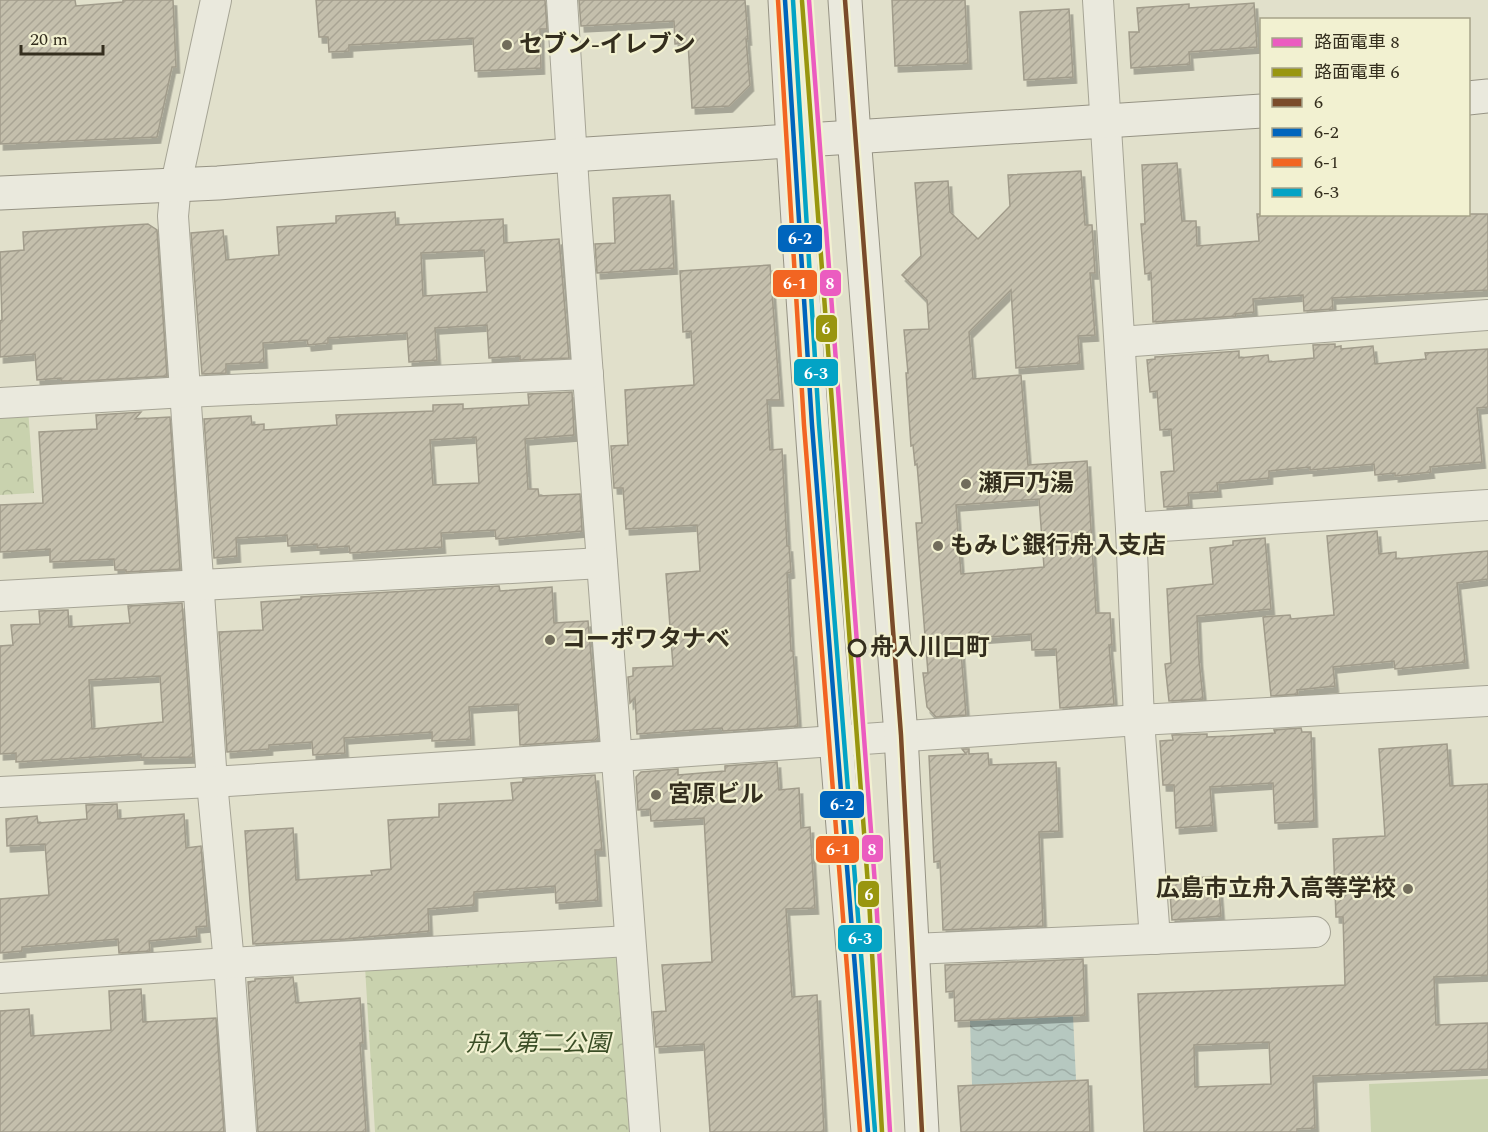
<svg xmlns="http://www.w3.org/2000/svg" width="1488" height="1132" viewBox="0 0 1488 1132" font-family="Spectral,'Noto Sans JP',serif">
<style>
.park{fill:url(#park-crowns)}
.garden{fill:#c9d2ae}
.water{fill:url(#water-waves)}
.building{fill:url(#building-hatch);stroke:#a19c8b;stroke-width:1.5;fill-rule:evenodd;filter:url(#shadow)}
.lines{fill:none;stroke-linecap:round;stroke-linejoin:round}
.street-casing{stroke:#a6a495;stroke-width:32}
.secondary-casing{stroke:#969384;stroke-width:35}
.street{stroke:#eae9dd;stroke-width:30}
.secondary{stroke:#eae9dd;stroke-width:33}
.bus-1-casing{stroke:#f2f1d1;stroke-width:9}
.bus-2-casing{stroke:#f2f1d1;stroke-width:9}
.bus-3-casing{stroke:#f2f1d1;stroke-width:9}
.bus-4-casing{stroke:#f2f1d1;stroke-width:9}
.bus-1{stroke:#7a4b2a;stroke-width:4.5}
.bus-2{stroke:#0065bd;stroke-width:4.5}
.bus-3{stroke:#f26522;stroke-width:4.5}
.bus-4{stroke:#03a3c5;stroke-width:4.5}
.tram-1-casing{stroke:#f2f1d1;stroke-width:9}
.tram-2-casing{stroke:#f2f1d1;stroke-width:9}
.tram-1{stroke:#eb5cc0;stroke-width:4.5}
.tram-2{stroke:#99960f;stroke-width:4.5}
.poi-dot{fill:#716c5b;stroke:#f2f1d1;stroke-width:2}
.stop-dot{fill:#f2f1d1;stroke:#342e1e;stroke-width:3}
.labels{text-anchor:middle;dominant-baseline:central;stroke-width:4.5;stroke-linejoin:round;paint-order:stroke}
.poi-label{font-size:24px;font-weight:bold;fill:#342e1e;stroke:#f2f1d1;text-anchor:start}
.stop-label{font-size:24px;font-weight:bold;fill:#342e1e;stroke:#f2f1d1;text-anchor:start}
.park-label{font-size:24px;font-style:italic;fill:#3b4e26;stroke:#f2f1d1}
.line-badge{stroke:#f2f1d1;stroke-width:2}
.badge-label{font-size:16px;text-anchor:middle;font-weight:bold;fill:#fff}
</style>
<defs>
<pattern id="park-crowns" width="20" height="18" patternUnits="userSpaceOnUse" patternTransform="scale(1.5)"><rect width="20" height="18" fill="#c9d2ae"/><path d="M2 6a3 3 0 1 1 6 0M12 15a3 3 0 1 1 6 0" fill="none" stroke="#adb595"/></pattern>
<pattern id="water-waves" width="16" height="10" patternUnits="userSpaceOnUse" patternTransform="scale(1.5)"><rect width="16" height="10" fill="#b6c8c0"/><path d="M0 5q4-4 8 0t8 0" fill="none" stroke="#9daca5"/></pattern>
<pattern id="building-hatch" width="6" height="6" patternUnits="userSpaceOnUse" patternTransform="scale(1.5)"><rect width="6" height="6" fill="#c4bfac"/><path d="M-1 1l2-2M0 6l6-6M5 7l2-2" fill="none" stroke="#a9a494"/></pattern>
<filter id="shadow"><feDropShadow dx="3.5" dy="6" stdDeviation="0" flood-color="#0004"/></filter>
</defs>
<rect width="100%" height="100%" fill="#e1e0cb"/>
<!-- park -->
<g class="park">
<path d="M28,408L34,493L0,495V409Z"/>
<path d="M608,951L621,963L632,1132H375L365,967Z"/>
</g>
<!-- garden -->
<path class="garden" d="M1488,1079V1132H1371L1369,1084Z"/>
<!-- water -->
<path class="water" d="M1073,1016L1076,1080L972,1085L970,1020Z"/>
<!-- building -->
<g class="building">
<path d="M0,0H75L76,6L123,2V0H173L176,67H172L157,137L0,144Z"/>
<path d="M316,0H545L547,29H540L541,68L475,71L473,38L349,45V51L329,52L328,37H319Z"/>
<path d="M579,0H745L748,39H746L750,85L729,106L692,108L688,43L675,44L674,21L581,26Z"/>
<path d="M892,0H965L968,63L895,66Z"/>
<path d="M1254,3L1257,47L1189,52L1190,64L1131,68L1129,32H1139L1137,8L1189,4V8Z"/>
<path d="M1069,9L1073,77L1024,80L1020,12Z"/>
<path d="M1177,163L1182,221H1196L1197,246L1259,241L1257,214H1488V290L1332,298L1333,309L1304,311L1303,295L1253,299L1254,312L1235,314L1236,316L1153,322L1151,273L1145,274L1141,224H1145L1142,165Z"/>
<path d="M1081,171L1085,225H1092L1095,273H1090L1095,335L1078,336L1080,363L1016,368L1011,290L969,332L973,379L1021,375L1028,465L1087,461L1096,613H1110L1112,645H1109L1114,704L1060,708L1056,649L1032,650L1031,634L960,639L966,715L936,717L927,707L923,673H928L916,523H922L917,464L915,465L913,445L911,446L906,373H908L904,330L929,329L927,300L902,275L921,256L915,183L948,181L950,212L978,239L1010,206L1008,175ZM1039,499L1044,567L961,574L956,505Z"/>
<path d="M670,195L674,268L597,273L595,244L615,243L613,198Z"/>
<path d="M395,212L396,225L503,219L504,243L559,239L569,358L520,360V356L489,358L487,325L435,328L437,360L409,362L407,333L328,338V343L308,345L307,340L263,343L264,362L226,364V373L202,374L191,233L223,230L226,260L279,255L277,227L336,223V216ZM484,250L487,292L423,296L421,253Z"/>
<path d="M148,224L157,230L167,376L84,381H61V378L37,380L35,354L0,357V321L2,320L0,252L24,250L23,232Z"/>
<path d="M770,265L780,400H767L770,450L782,449L787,546H789L791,572L787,573L791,651H793L798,726L723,731L722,728L637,734L635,698L630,703L628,677L633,676V668L673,666L666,574L700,571L697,525L626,529L623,488H614L611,446L628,445L625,390L694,385L691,331L683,332L680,271Z"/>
<path d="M1335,344V347L1341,346V349L1373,346L1375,364L1426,359L1425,353L1488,349V407L1477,408L1482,462L1430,467L1431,472L1395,476V473L1375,475L1374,464L1310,470V467L1269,471V478L1217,483L1218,491L1188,493L1189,505L1164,507L1161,472L1174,471L1171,429L1160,430L1157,391L1150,392L1147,360L1155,359V357L1239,351V358L1268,355L1269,362L1314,358L1313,345Z"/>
<path d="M572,392L574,435L525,439L528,489H538L539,496L580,494L582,531L496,539L495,530L441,533L442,547L350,553L349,546L317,548V544L288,546L287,535L236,538L237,556L214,558L204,419L251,416L252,425L264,424V430L337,425L336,415L433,411V405L463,404V409L529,405L528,394ZM476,437L479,483L433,485L430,440Z"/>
<path d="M141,412L135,419L170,417L180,569L126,572V570H115L114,559L50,562V549L0,552V505L43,503L39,432L97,429L96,415Z"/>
<path d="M1377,531L1379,554L1396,552V559L1488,551V579L1457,583L1465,662L1395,669L1394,661L1333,667L1335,686L1297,690L1298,694L1271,696L1263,617L1290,615L1291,619L1334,615L1327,536Z"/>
<path d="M1265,538L1271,609L1197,616L1199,660L1203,699L1169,701L1165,664L1171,663L1167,589L1213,584L1210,548L1233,545V541Z"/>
<path d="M499,586L500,591L552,587L554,623L588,621L598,737L595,740L520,745L518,704L469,707L471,739L432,741V732L344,738L345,753L313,755L312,742L269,745V749L227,752L219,632L263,630L261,602L301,599V597Z"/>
<path d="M182,603L193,757L141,758V754L16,762V753L0,754V646L13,645L11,625L40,624L39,611L68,610L69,627L130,623L128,606ZM160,676L163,722L92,729L89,680Z"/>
<path d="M1301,728L1302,732H1311L1314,821L1275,823L1273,783L1210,787L1213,825L1176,828L1174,785H1163L1160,741L1173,740L1172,735L1207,734V737L1230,736L1275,733L1274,730Z"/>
<path d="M1447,744L1450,786L1488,784V975L1434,977L1436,1025L1488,1023V1069L1313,1076L1315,1128L1297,1129V1132H1144L1138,994L1345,985L1343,917H1336L1333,839L1385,836L1379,749ZM1269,1042L1271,1084L1195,1087L1194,1045Z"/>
<path d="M962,749H969V754L988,753L989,765L1056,762L1059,831L1039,832L1043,926L943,930L940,861L934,862L929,756L966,754Z"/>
<path d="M777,762L779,790L799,788L801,828L810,827L815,908L786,909L792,997L817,995L824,1132H710L704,1044L656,1047L653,1012L666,1011L662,965L712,962L704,818L651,821L650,809L638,810L636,777L641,772L678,769V775L725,771V766Z"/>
<path d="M595,775L602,850H595L598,900L556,903L555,886L474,892V905L428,909L429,931L345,939L253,944L245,831L293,828L296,880L372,875L371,871L391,869L388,820L439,817V804L513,800L511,783L523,782V779Z"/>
<path d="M117,804L118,819L184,814L186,848L201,846L207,926L196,927L197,936L149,941L150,951L119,953L118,939L22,947V951L0,953V899L49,895L45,844L7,846L6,819L37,816L38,823L87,819L86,805Z"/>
<path d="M1218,876L1221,916L1172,920L1169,880Z"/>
<path d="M1083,959L1085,1015L955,1021L954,991L946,992L945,965Z"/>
<path d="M293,977L296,1003L360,998L363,1043H360L366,1132H258L248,982L255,981V979Z"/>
<path d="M141,989L143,1022L216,1018L224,1132H0V1011L29,1009L31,1036L111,1030L109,991Z"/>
<path d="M1088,1080L1090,1132H961L958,1086Z"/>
</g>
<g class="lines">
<!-- street casing -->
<g class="street-casing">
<g id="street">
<path d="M216,0L176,184L173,216L212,782L229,963L241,1132"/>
<path d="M562,0L574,191L645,1132"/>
<path d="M1098,0L1131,528L1139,720L1155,939"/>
<path d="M1120,342L1488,315"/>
<path d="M0,403L185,392L588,374"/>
<path d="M1131,528L1488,505"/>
<path d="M0,596L602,563"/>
<path d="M0,792L212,782L618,756L1139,720L1488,701"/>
<path d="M912,949L1315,932"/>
<path d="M0,978L229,963L630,941"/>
</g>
</g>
<!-- secondary casing -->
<g class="secondary-casing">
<g id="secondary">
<path d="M785,0C805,378 837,755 868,1132"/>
<path d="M845,0L854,136L901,735L922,1132"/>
<path d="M1468,98L1488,96"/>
<path d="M0,193L218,183L571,155L1262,111"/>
</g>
</g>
<!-- street -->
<use href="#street" class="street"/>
<!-- secondary -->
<use href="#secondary" class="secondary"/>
<!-- bus-1 casing -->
<g class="bus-1-casing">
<path id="bus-1" d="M845,0L901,735L922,1132"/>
</g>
<!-- bus-2 casing -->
<g class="bus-2-casing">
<path id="bus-2" d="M785,0L812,425L868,1132"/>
</g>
<!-- bus-3 casing -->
<g class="bus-3-casing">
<path id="bus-3" d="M778,0L804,425L860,1132"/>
</g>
<!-- bus-4 casing -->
<g class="bus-4-casing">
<path id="bus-4" d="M793,0L819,424L875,1131"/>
</g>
<!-- bus-1 -->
<use href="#bus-1" class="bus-1"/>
<!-- bus-2 -->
<use href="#bus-2" class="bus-2"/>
<!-- bus-3 -->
<use href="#bus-3" class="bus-3"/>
<!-- bus-4 -->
<use href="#bus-4" class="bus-4"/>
<!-- tram-1 casing -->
<g class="tram-1-casing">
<path id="tram-1" d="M809,0L876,898L890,1132"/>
</g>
<!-- tram-2 casing -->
<g class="tram-2-casing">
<path id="tram-2" d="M802,1L869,899L882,1132"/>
</g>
<!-- tram-1 -->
<use href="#tram-1" class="tram-1"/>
<!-- tram-2 -->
<use href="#tram-2" class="tram-2"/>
</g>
<!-- markers -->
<g class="poi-dot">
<circle cx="507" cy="45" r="6"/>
<circle cx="966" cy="484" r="6"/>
<circle cx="938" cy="546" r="6"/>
<circle cx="550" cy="640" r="6"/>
<circle cx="656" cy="795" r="6"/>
<circle cx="1408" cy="889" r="6"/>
</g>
<circle class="stop-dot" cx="857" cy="648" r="8"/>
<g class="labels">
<!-- poi labels -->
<g class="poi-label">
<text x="519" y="45">セブン-イレブン</text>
<text x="978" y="484">瀬戸乃湯</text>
<text x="950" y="546">もみじ銀行舟入支店</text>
<text x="562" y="640">コーポワタナベ</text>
<text x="668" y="795">宮原ビル</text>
<text x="1396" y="889" text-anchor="end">広島市立舟入高等学校</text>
</g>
<!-- stop labels -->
<g class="stop-label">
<text x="870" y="648">舟入川口町</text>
</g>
<!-- park labels -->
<g class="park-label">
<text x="538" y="1044">舟入第二公園</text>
</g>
</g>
<g class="line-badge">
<rect x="777" y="224" width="46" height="29" rx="6" fill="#0065bd"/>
<rect x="819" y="269" width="23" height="28" rx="6" fill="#eb5cc0"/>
<rect x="772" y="269" width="46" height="29" rx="6" fill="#f26522"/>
<rect x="815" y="314" width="23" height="29" rx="6" fill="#99960f"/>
<rect x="793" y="358" width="46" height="29" rx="6" fill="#03a3c5"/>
<rect x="819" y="790" width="46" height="29" rx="6" fill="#0065bd"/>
<rect x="861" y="834" width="23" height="29" rx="6" fill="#eb5cc0"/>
<rect x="815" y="835" width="45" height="29" rx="6" fill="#f26522"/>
<rect x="857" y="880" width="23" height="28" rx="6" fill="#99960f"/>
<rect x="837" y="924" width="46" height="29" rx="6" fill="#03a3c5"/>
</g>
<g class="badge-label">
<text x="800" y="244">6-2</text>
<text x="830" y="289">8</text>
<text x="795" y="289">6-1</text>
<text x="826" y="334">6</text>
<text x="816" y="379">6-3</text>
<text x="842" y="810">6-2</text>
<text x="872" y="855">8</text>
<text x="838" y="855">6-1</text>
<text x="869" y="900">6</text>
<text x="860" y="944">6-3</text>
</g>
<!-- legend -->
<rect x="1260" y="18" width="210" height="198" fill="#f2f1d1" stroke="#a6a389" stroke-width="1.5"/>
<rect x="1272" y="38" width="30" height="9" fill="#eb5cc0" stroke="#a6a389" stroke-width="1.5"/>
<text x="1314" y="48" font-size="18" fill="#342e1e">路面電車 8</text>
<rect x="1272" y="68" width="30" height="9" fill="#99960f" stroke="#a6a389" stroke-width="1.5"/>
<text x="1314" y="78" font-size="18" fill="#342e1e">路面電車 6</text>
<rect x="1272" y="98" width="30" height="9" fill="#7a4b2a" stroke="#a6a389" stroke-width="1.5"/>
<text x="1314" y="108" font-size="18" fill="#342e1e">6</text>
<rect x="1272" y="128" width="30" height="9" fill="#0065bd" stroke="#a6a389" stroke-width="1.5"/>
<text x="1314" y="138" font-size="18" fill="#342e1e">6-2</text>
<rect x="1272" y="158" width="30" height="9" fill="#f26522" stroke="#a6a389" stroke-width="1.5"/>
<text x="1314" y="168" font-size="18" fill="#342e1e">6-1</text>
<rect x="1272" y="188" width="30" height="9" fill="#03a3c5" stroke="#a6a389" stroke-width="1.5"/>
<text x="1314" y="198" font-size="18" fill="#342e1e">6-3</text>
<!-- scale -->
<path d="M21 45v9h82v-9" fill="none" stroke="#342e1e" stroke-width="3"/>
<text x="30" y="45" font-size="18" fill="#342e1e" stroke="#f2f1d1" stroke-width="4.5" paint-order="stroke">20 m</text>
</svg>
